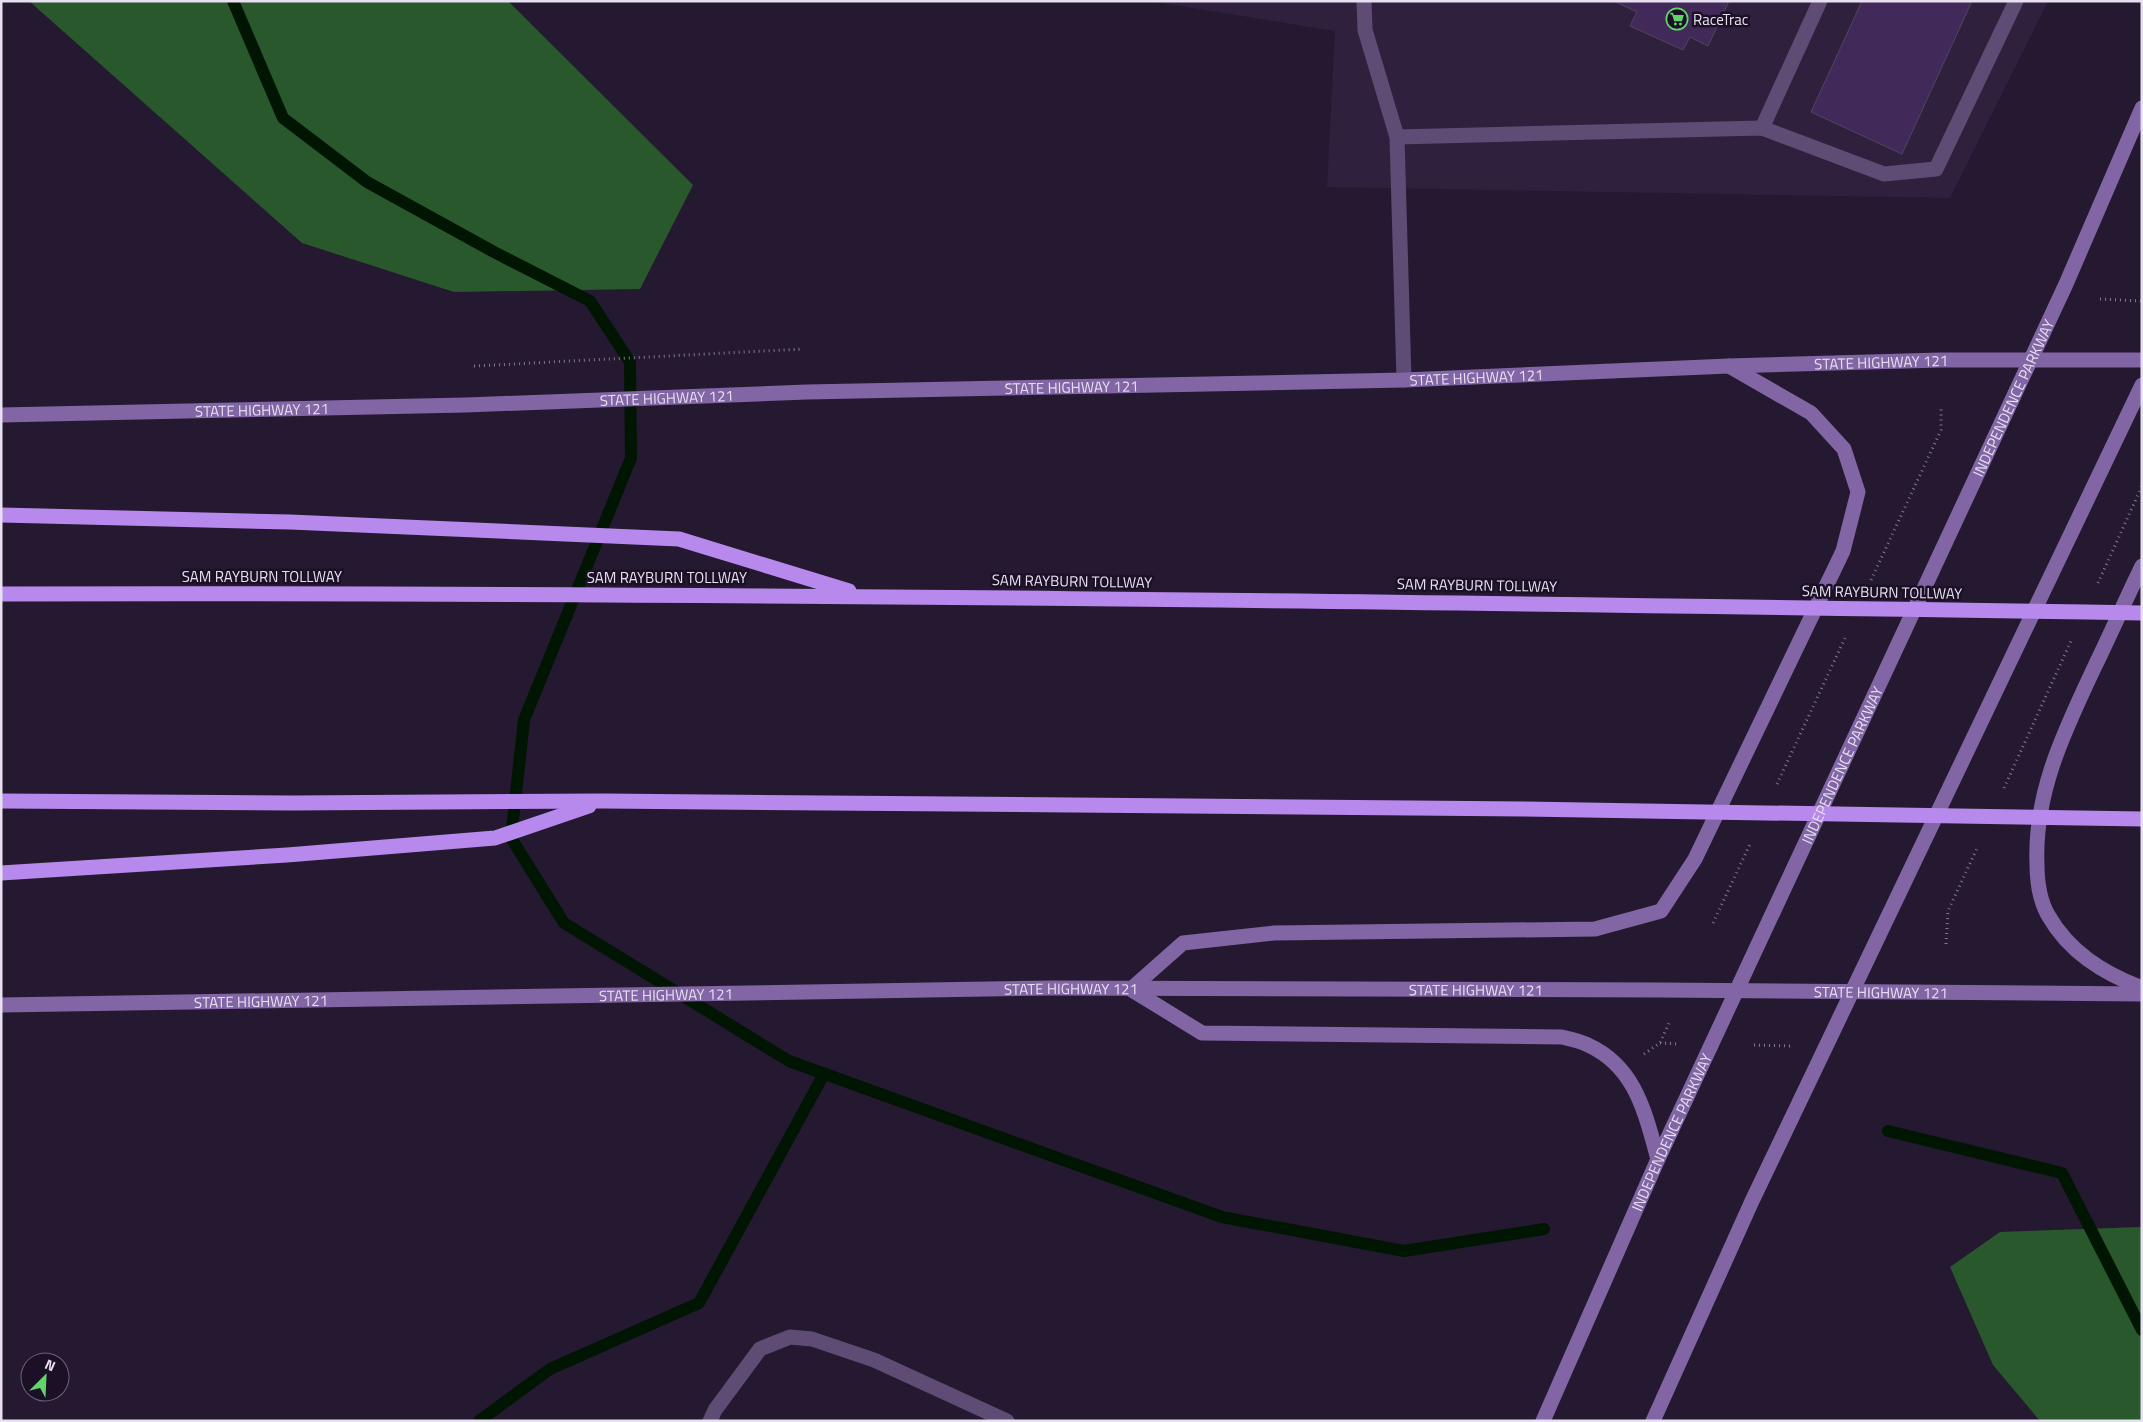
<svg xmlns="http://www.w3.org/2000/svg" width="2143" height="1422" viewBox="0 0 2143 1422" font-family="'Titillium Web',sans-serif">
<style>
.built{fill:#2f213e}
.forest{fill:#29582c}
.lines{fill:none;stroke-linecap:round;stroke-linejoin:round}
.stream{stroke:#011602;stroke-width:12}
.building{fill:#41295a;stroke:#50455f}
.path{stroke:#81788b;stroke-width:3;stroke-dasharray:1 4;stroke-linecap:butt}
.lane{stroke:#5e4c74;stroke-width:15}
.secondary{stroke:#8265a4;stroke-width:15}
.highway{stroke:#b789ec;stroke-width:15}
.labels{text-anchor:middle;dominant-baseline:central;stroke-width:5;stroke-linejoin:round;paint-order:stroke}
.poi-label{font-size:15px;fill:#e7e0f0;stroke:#1b1026;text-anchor:start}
.street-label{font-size:15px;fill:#e7e0f0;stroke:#1b1026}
</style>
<rect width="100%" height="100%" fill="#241930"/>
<!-- built -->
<path class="built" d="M1149,1H2048L1950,198L1327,187L1335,31Z"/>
<!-- forest -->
<g class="forest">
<path d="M29,1H508L693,185L640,289L454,292L302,243Z"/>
<path d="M2142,1227V1421H2040L1993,1365L1950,1267L2000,1232Z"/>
</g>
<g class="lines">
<!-- stream -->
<g class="stream">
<path d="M233,1L283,118L367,182L494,252L590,301L630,362L631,458L524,720L511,838L564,923L789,1061L1222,1217L1404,1251L1544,1229"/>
<path d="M1888,1131L2062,1173L2142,1330"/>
<path d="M479,1421L550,1369L699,1303L824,1074"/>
</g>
</g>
<!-- building -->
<g class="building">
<path d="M1614,1H1729L1708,46L1690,37L1683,50L1630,26L1637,12Z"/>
<path d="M1862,1H1972L1902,154L1811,112Z"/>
</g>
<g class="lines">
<!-- path -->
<g class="path">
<path d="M2100,299L2142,301"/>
<path d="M474,366L803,349"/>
<path d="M1871,580L1941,430V406"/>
<path d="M2098,583L2142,486"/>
<path d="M1777,784L1845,638"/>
<path d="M2004,788L2071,641"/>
<path d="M1713,923L1751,842"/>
<path d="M1946,944L1948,911L1978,846"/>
<path d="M1660,1043L1678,1044"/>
<path d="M1754,1045L1790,1046"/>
<path d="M1644,1054L1660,1043L1669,1023"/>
</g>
<!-- lane -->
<g class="lane">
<path d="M1364,1L1365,30L1397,137L1404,380"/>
<path d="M1762,128L1820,1"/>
<path d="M1397,137L1762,128L1884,174L1936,169L2016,1"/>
<path d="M710,1421L715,1410L760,1349L790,1337L812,1339L874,1360L1007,1421"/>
</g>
<!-- secondary -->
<g class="secondary">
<path id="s1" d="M1,415L466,405L807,392L1404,380L1729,366L1941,360H2142"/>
<path d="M2142,566C2126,599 2111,633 2095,666C2065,730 2034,792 2037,864C2037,881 2039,899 2048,915C2069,952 2103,973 2142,988"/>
<path d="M1131,989L1183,943L1274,933L1595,929L1661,911L1695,859L1843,551L1858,492L1844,449L1811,413L1729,366"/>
<path d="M1132,990L1202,1033L1562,1037C1571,1039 1580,1041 1588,1045C1636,1067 1645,1113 1658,1159"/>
<path id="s2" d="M1,1005L1052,988L1661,990L2142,994"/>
<path id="s3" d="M1543,1421L1658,1159L2066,284L2142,108"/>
<path d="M1653,1421L1752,1201L2142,385"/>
</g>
<!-- highway -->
<g class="highway">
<path d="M1,515L290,522L679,539L849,591"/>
<path d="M1,594C715,592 1428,602 2142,613"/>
<path d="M1,801L293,803L603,801L1525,809L2142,819"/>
<path d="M1,873L287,855L495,838L589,806"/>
</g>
</g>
<!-- icons -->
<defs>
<g id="supermarket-ring" transform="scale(1.125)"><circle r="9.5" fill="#1b1026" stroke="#61d46a" stroke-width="1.5"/><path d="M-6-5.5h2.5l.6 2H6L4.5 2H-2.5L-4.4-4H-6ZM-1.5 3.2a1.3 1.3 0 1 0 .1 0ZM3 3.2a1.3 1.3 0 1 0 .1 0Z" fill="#61d46a"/></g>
</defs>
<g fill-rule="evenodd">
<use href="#supermarket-ring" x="1677" y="19"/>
</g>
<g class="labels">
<!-- poi labels -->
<g class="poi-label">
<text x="1693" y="19">RaceTrac</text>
</g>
<!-- street labels -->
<g class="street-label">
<text stroke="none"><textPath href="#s1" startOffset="1881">STATE HIGHWAY 121</textPath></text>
<text stroke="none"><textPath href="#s1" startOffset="1476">STATE HIGHWAY 121</textPath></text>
<text stroke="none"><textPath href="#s1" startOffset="1071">STATE HIGHWAY 121</textPath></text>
<text stroke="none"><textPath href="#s3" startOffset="1126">INDEPENDENCE PARKWAY</textPath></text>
<text stroke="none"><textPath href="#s1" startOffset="666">STATE HIGHWAY 121</textPath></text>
<text stroke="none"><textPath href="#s1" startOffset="261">STATE HIGHWAY 121</textPath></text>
<text x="262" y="576">SAM RAYBURN TOLLWAY</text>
<text x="667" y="577">SAM RAYBURN TOLLWAY</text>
<text transform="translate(1072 581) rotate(1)">SAM RAYBURN TOLLWAY</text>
<text transform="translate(1477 585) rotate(1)">SAM RAYBURN TOLLWAY</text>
<text transform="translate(1882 592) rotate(1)">SAM RAYBURN TOLLWAY</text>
<text stroke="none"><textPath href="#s3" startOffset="721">INDEPENDENCE PARKWAY</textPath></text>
<text stroke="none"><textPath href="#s2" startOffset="1070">STATE HIGHWAY 121</textPath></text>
<text stroke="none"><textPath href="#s2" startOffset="1475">STATE HIGHWAY 121</textPath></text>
<text stroke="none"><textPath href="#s2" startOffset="1880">STATE HIGHWAY 121</textPath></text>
<text stroke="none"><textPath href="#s2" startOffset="665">STATE HIGHWAY 121</textPath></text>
<text stroke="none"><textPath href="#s2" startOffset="260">STATE HIGHWAY 121</textPath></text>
<text stroke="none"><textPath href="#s3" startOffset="316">INDEPENDENCE PARKWAY</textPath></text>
</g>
</g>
<!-- border -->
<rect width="2143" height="1422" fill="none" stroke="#e7e0f0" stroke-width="5"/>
<!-- north arrow -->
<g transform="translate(45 1377) rotate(24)"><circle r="24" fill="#1b1026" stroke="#6d6377"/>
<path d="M0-4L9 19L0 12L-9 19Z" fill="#61d46a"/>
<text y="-8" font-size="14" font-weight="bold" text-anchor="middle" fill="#e7e0f0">N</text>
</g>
</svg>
